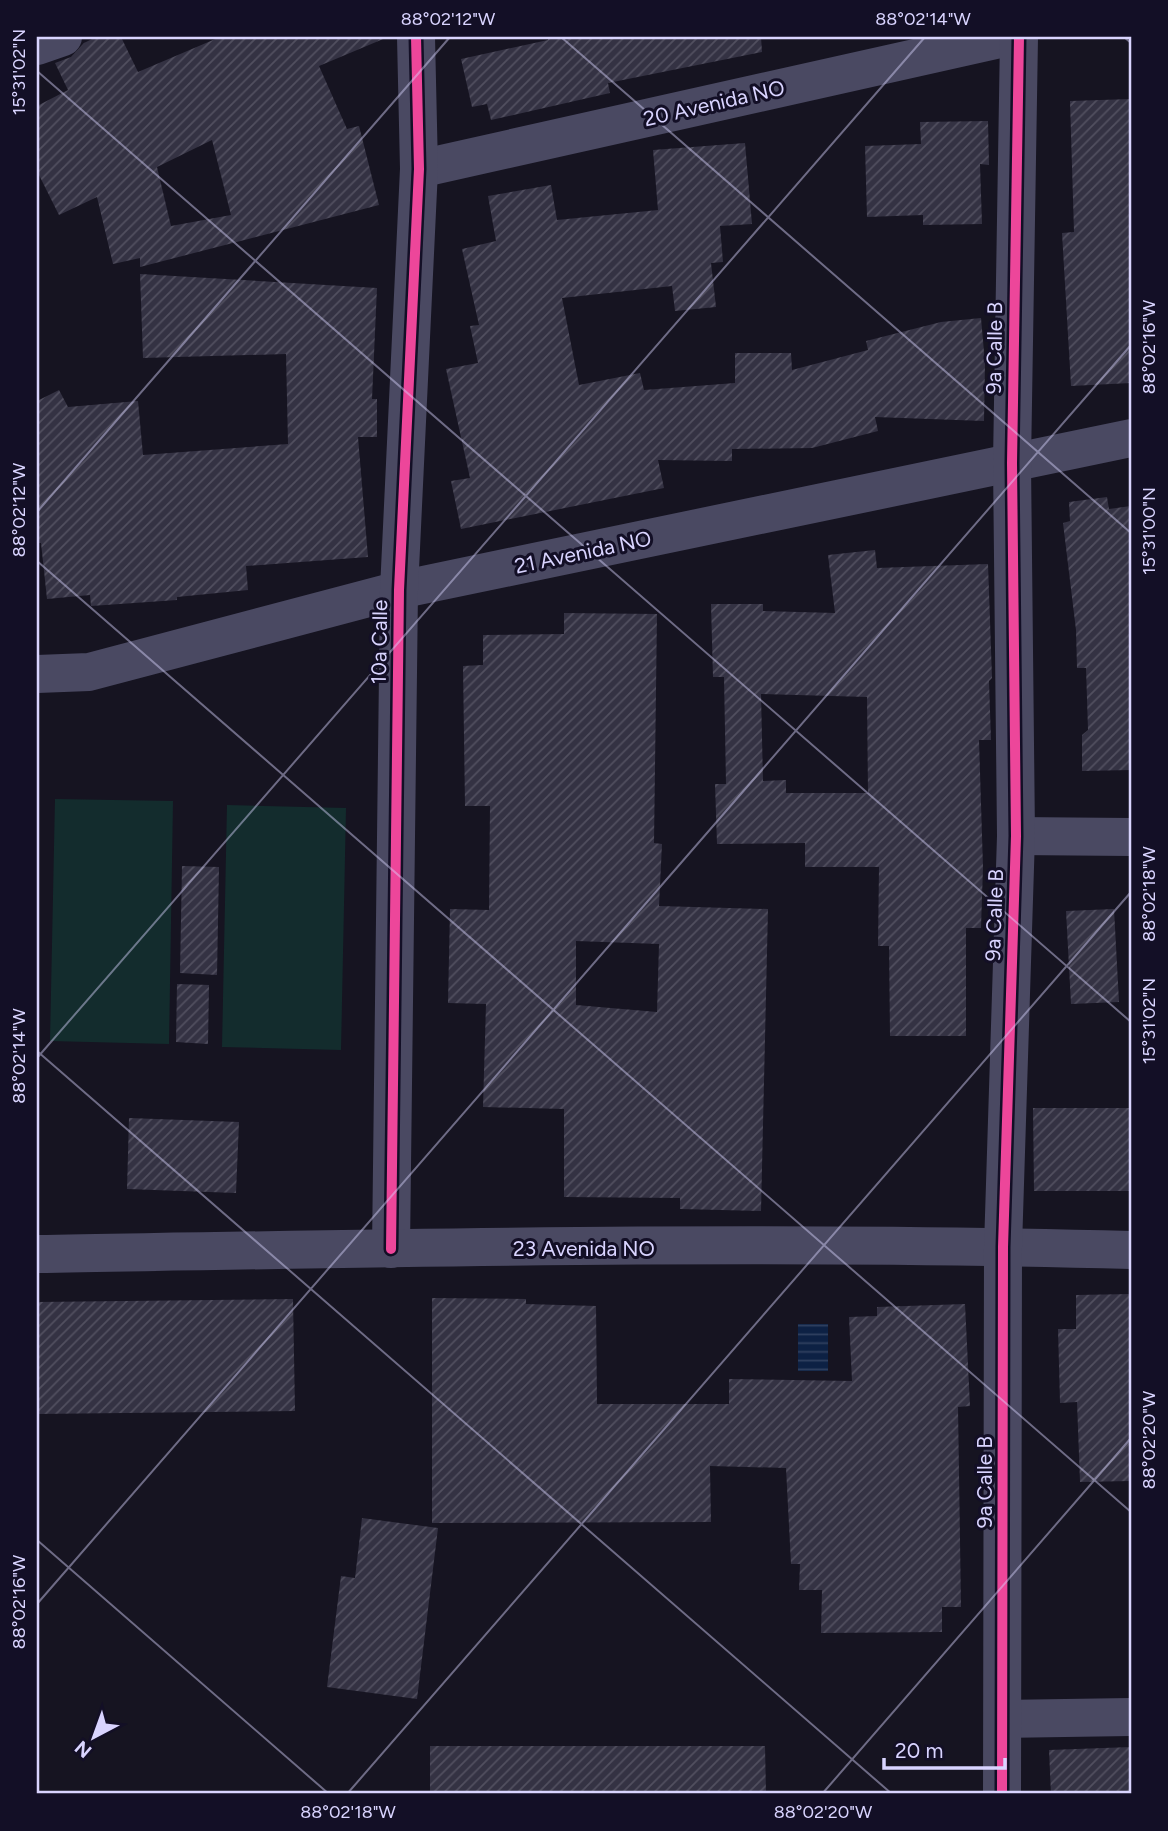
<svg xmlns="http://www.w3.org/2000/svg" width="1168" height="1831" viewBox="0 0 1168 1831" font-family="Figtree,sans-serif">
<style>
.pitch{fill:#132c2d}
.water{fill:url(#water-rules)}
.building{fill:url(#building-hatch);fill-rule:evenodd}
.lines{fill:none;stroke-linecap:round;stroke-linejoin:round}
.minor{stroke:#4a4962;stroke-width:38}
.cycleway-casing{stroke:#130f26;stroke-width:15}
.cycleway{stroke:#ed469a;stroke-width:10}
.ticks{fill:none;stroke:#d9d4ff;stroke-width:2;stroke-opacity:0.45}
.labels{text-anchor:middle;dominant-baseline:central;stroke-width:6;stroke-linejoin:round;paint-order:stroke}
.street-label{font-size:21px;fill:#d9d4ff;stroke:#130f26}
.neatline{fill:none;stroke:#d9d4ff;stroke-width:2.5}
.ticks-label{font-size:18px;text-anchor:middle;fill:#d9d4ff}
</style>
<defs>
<pattern id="water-rules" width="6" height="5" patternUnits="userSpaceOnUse" patternTransform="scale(1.75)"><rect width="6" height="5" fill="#0d2144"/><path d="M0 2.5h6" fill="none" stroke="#304060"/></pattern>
<pattern id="building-hatch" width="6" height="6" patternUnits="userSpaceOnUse" patternTransform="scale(1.75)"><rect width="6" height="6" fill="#343243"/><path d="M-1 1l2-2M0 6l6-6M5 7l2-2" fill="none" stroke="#514f5f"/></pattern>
</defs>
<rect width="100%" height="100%" fill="#161421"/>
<!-- pitch -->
<g class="pitch">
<path d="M55,799L173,801L169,1044L50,1041Z"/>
<path d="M227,805L346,808L341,1050L222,1047Z"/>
</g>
<!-- water -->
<rect class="water" x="798" y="1324" width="30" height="47"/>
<!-- building -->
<g class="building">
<path d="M96,37H121L138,72L220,37H388L319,66L347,129L359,126L379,205L140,267V258L113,264L97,197L59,215L37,171V106L68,90L55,63L71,57L84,43ZM212,140L231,215L171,226L157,167Z"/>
<path d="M548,37H761L762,52L608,83L610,93L491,120L487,104L472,107L461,59L548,40Z"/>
<path d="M1131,99V383L1071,386L1062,233L1074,232L1070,101Z"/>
<path d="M988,121L989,165L980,164L982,224L923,225V215L867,217L865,146L921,144L920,122Z"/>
<path d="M745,143L752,224L720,226L723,262L711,263L716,307L675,311L672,286L562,298L579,385L640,373L644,390L735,383V353H791L792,370L868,350L866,341L941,322L981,318L985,363L984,421L875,417L878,431L812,448L732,449V461L658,460L664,488L461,529L451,481L470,478L446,369L478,363L470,326L479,325L462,249L496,241L488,196L551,185L557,220L658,210L653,150Z"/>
<path d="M140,274L377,288L372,399H377V437H358L368,557L246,566L248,590L177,597V600L91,606L90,595L47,599L41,543H37V401L59,390L68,407L138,401L143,455L288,444L286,354L143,358Z"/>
<path d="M1107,497L1109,509L1131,506V770L1082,771V735L1088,730L1086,668H1077L1076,630L1063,523L1070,521L1069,502Z"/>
<path d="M875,550L877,568L988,564L992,678L989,681L991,740H979L983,867L981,928H966V1036H890L889,946H878L879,867H805V843L717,844L715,784H726L724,677H713L711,604H763V611L835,613L828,555ZM761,694L867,697L868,793H786V780L763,781Z"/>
<path d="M564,613L657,614L654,843L662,844L659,906L768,909L761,1211L680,1209V1198L564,1197V1109L483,1107L486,1004L448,1003L450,909L489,910L490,806H465L463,666L483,665V635L564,634ZM576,941L659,944L657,1012L576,1005Z"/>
<path d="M182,866L219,867L217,975L180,973Z"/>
<path d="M1114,909L1119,1002L1071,1004L1066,911Z"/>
<path d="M177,984L209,985L208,1044L176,1042Z"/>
<path d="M1033,1108H1131V1191H1034Z"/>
<path d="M129,1118L239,1122L236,1193L127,1189Z"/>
<path d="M1131,1294V1481L1080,1482L1077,1402L1060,1403L1058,1329H1076V1295Z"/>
<path d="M432,1298L526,1299V1304L596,1306L597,1404H729V1379L852,1381L849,1317L877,1316V1307L965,1304L970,1406L958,1407L961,1607H942V1632L821,1633L822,1590H799L800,1564H791L786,1468L710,1466L711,1522L432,1523Z"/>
<path d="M293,1299L295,1411L37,1414V1302Z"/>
<path d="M362,1518L438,1528L417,1699L327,1687L341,1576L355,1578Z"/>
<path d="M430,1746H765L766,1794H430Z"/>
<path d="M1131,1747V1794H1051L1049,1750Z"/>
</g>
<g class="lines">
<!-- minor -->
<g class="minor">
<path d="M37,46L63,37"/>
<path d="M419,169L1009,37"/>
<path d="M37,674L89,672L399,590L1131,438"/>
<path d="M1016,836L1131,837"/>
<path d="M391,1249L399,590L419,169L416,37"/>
<path d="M37,1254C401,1248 767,1240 1131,1250"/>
<path d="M1003,1719L1131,1717"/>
<path d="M1002,1794L1003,1247L1016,836L1012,463L1019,37"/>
</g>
<!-- cycleway casing -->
<g class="cycleway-casing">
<g id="cycleway">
<path d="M391,1249L399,590L419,169L416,37"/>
<path d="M1002,1794L1003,1247L1016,836L1012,463L1019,37"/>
</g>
</g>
<!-- cycleway -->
<use href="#cycleway" class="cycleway"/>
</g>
<!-- ticks -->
<path class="ticks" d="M561,37L1131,533M1124,37L1131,43M37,71L1131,1022M37,512L450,37M37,561L1131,1512M37,1051L892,1794M37,1058L925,37M37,1540L329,1794M37,1604L1131,345M347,1794L1131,892M822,1794L1131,1438"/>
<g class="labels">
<!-- street labels -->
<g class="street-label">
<text transform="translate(714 103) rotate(-13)">20 Avenida NO</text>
<text transform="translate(994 348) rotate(-89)">9a Calle B</text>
<text transform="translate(583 552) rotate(-12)">21 Avenida NO</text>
<text transform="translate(379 642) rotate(-89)">10a Calle</text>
<text transform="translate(994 915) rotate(-88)">9a Calle B</text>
<text x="584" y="1248">23 Avenida NO</text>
<text transform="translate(984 1482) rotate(-90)">9a Calle B</text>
</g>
</g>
<!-- border -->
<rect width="1168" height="1831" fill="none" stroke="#130f26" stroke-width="77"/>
<!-- north arrow -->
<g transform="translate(94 1737) rotate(221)" stroke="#130f26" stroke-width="5" paint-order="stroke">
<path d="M0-5L12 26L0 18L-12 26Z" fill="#d9d4ff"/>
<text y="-10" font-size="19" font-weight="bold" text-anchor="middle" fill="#d9d4ff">N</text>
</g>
<!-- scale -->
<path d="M884 1758v10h121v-10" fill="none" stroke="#d9d4ff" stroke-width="3.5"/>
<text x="895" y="1758" font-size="21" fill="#d9d4ff" stroke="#130f26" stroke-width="5" paint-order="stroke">20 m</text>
<rect x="38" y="38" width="1092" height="1754" class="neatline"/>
<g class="ticks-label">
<text x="448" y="25">88°02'12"W</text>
<text x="923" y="25">88°02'14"W</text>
<text transform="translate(19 72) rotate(-90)" y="6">15°31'02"N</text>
<text transform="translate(1149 347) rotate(-90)" y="6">88°02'16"W</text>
<text transform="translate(19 510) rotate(-90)" y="6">88°02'12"W</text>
<text transform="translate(1149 531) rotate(-90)" y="6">15°31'00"N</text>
<text transform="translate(1149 894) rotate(-90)" y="6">88°02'18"W</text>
<text transform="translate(1149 1021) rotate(-90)" y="6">15°31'02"N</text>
<text transform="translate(19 1056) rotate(-90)" y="6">88°02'14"W</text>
<text transform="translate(1149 1440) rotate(-90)" y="6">88°02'20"W</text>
<text transform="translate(19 1602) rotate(-90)" y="6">88°02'16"W</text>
<text x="348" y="1818">88°02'18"W</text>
<text x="823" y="1818">88°02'20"W</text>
</g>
</svg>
